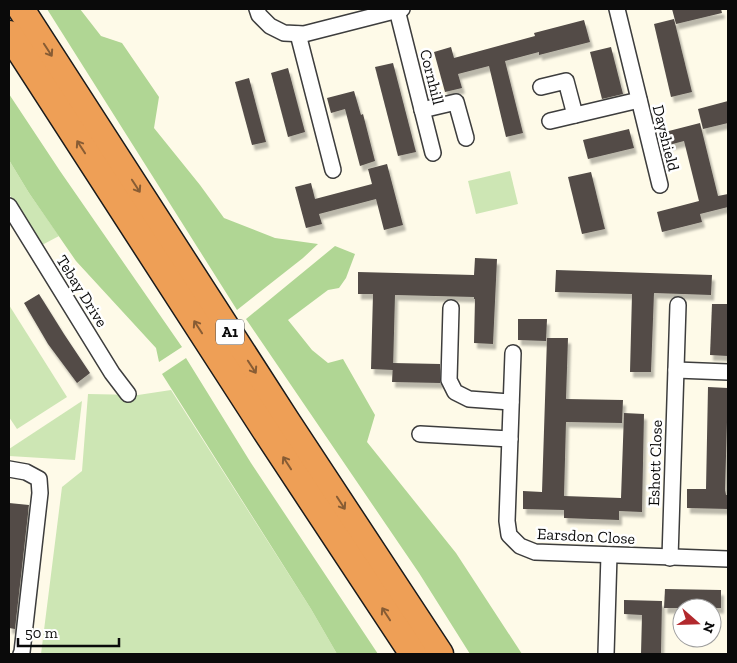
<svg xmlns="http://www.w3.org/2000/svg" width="737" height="663" viewBox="0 0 737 663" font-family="'Zilla Slab',serif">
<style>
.green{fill:#cde6b4}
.forest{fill:#b0d694}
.building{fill:#524b47;filter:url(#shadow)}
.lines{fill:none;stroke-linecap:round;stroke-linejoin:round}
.street-casing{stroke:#3d3d3d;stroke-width:18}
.highway-casing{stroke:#1b1b1b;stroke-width:29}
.street{stroke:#fff;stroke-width:15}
.highway{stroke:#ee9f56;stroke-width:26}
.oneway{stroke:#875c34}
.labels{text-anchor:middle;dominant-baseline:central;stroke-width:5;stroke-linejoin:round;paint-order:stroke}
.shield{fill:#fff;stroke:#545454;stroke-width:1}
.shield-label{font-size:15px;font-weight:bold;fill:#0a0a0a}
.street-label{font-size:16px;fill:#0a0a0a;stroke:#fff}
</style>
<defs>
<filter id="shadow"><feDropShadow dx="3" dy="5.5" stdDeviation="1" flood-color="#0004"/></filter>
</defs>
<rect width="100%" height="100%" fill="#fefae8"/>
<!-- green -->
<g class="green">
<path d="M9,160L29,193L59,236L42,245L9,194Z"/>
<path d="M510,171L518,204L476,214L468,181Z"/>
<path d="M9,305L67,397L17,429L9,417Z"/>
<path d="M171,390L311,609L337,654H41L62,487L82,471L88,394L138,395Z"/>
<path d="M82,401L75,460L9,456V449Z"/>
</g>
<!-- forest -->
<g class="forest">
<path d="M47,9H80L101,36L122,43L159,97L154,128L200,185L224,218L275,238L318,244L303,258L237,310Z"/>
<path d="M9,94L60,171L182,347L159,362L156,348L76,261L29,193L9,160Z"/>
<path d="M335,246L355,254L346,278L339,288L328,290L288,320L312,350L328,363L343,359L375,415L367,442L456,553L522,654H470L419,573L246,319Z"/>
<path d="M186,358L251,463L378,654H337L311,609L162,374Z"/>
</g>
<!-- building -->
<g class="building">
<path d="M672,9H721L722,13L676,24Z"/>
<path d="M674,19L692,92L671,97L654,24Z"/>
<path d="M584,20L590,42L539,55V52L505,61L523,133L506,137L489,66L458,74L462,88L445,92L434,52L451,47L454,58L535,36L534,33Z"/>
<path d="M611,47L623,94L602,99L590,52Z"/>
<path d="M393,63L416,152L398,156L375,67Z"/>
<path d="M288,68L305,132L288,137L271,73Z"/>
<path d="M249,78L266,142L252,145L235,82Z"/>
<path d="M354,91L361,115L363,114L375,161L360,166L345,109L331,113L327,98Z"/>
<path d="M728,101V123L703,129L698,109Z"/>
<path d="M700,123L718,196L728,194V207L700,214L702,222L662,232L657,212L699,201L684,141L665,146L661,133Z"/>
<path d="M629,129L634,148L588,159L583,140Z"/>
<path d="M387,164L403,225L384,230L376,199L319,214L322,224L306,228L295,187L311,183L315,199L372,184L368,169Z"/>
<path d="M591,172L605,229L582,234L568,177Z"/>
<path d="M475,258L497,259L493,344L474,343L475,299H474V297L395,295L393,370L371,369L373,294H358V272L474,275Z"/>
<path d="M556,270L712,275L711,295L654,293L651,372H630L632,294L555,292Z"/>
<path d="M39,294L64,334L90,373L77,383L48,344L24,303Z"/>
<path d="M712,304H728V356L710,355Z"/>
<path d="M518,319H547L546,341L518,340Z"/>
<path d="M547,338H568L566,399L623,400L622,423L566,422L564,496L621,498L624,413L644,414L642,512L619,511V520L564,518V510L523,509V491L542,492Z"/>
<path d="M393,363L440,364V383L392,382Z"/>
<path d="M708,387L728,388L725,490L726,495H728V509L687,508V489H706Z"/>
<path d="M9,503L29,505L15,629L9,628Z"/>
<path d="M665,589L721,590V608H664Z"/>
<path d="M624,600L662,601L661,654H641L642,615L624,614Z"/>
</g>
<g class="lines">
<!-- street casing -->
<g class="street-casing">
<g id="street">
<path d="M257,9L259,15L270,26L284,33L304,34L402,9"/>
<path d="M617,9L660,185"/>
<path d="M397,10L433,153"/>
<path d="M298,34L333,170"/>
<path d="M541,87L566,81L575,115"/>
<path d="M422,110L456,102L466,138"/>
<path d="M550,121L639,100"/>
<path d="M9,206L112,373L128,394"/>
<path d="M451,308L449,380L455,392L469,399L511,402"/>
<path d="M513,353L507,521L509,535L520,546L535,552L728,559"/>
<path d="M676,370L728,372"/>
<path d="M420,434L510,439"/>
<path d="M9,469L26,472L39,479L40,493L22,652L21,654"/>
<path d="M670,558L678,305"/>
<path d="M606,654L609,555"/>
</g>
</g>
<!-- highway casing -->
<g class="highway-casing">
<g id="highway">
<path d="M21,9L286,420L440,654"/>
<path d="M9,34L267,433L413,654"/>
</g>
</g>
<!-- street -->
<use href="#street" class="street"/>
<!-- highway -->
<use href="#highway" class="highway"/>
</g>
<!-- one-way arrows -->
<defs><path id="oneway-shaft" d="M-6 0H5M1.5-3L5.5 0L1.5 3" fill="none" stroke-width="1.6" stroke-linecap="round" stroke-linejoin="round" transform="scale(1.25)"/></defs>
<g class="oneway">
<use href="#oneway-shaft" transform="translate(48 50) rotate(57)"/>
<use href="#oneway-shaft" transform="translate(81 147) rotate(-123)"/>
<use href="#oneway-shaft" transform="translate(136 186) rotate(57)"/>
<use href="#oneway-shaft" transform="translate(198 327) rotate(-123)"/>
<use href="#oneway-shaft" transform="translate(252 367) rotate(57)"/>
<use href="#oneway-shaft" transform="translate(287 463) rotate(-123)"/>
<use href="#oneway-shaft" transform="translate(341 503) rotate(57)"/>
<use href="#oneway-shaft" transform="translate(386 614) rotate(-123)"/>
</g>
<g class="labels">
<!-- shield labels -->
<rect class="shield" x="216" y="319.5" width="28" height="25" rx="4"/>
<g class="shield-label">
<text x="230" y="332">A1</text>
</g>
<!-- street labels -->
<g class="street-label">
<text transform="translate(432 77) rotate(76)">Cornhill</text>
<text transform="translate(666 138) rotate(76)">Dayshield</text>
<text transform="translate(82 291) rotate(58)">Tebay Drive</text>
<text transform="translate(655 463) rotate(-88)">Eshott Close</text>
<text transform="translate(586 536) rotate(3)">Earsdon Close</text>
</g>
</g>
<!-- border -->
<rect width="737" height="663" fill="none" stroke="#0a0a0a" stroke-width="20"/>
<!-- north arrow -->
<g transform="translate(697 623) rotate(110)"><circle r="24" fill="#ffffff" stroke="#9d9d9d"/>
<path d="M0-4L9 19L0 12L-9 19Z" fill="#b2292d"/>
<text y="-8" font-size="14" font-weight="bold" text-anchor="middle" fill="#0a0a0a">N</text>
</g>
<!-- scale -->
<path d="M18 638v8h101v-8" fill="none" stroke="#0a0a0a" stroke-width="2.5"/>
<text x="25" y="638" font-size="15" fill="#0a0a0a" stroke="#ffffff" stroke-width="4" paint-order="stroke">50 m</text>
</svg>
